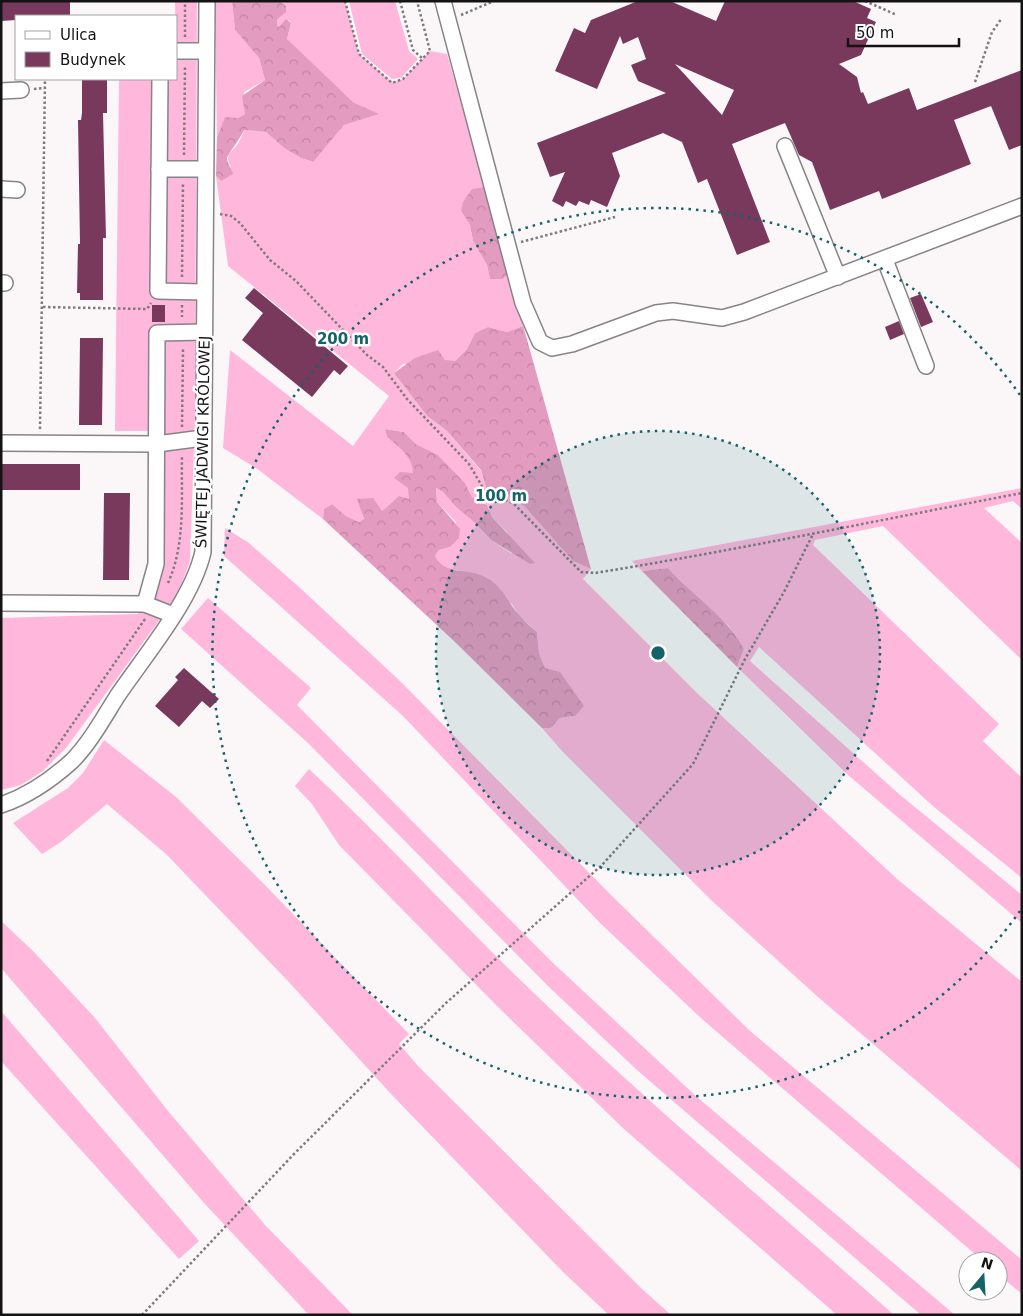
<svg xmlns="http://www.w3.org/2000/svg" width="1023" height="1316" viewBox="0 0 1023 1316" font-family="'DejaVu Sans',sans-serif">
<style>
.grass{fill:#ffb7dc}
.forest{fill:url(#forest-crowns)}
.building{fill:#78395c;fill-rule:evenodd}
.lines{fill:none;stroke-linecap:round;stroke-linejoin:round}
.minor-casing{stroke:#878485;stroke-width:18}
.path{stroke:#7d7b7c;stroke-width:2.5;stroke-dasharray:2.5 2.5;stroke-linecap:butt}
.minor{stroke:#fff;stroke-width:15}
.ring{fill:none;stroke:#14636a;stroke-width:2.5;stroke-dasharray:2.5 5}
.labels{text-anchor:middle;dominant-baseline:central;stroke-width:5;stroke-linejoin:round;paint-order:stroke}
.street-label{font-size:15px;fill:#141313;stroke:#fff}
.centre{fill:#14636a;stroke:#fff;stroke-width:2.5}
.ring-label{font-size:15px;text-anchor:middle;font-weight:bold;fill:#14636a;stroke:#fff;stroke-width:5;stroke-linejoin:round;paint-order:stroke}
</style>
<defs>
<pattern id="forest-crowns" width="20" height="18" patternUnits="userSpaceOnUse" patternTransform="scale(1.25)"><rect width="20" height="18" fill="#e49bc0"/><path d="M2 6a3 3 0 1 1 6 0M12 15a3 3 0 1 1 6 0" fill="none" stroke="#c385a4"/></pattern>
</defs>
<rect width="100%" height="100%" fill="#fbf7f9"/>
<!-- grass -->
<g class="grass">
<path d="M175,1H197L195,417L190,561L177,596L66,748L43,771L21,785L1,790V618L138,614L151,562L149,431H115L119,79H176Z"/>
<path d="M215,1H232L235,30L259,58L265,80L244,92L245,114L238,118H225L217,137Z"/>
<path d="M279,1H345L359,54L392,82L403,79L430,51L447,54L485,187L461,211L470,225L473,241L487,265L490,279L509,274L523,326L507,332L488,327L475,333L467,349L455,361L403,364L394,373L427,416L446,430L481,471L487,491L496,494L506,492L525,507L573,561L591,569L583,579L697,693L896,878L1022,982V1171L818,997L711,900L562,751L542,728H551L560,718L575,716L545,668L539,653L537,632L519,616L512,604L458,570C447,570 440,567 435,556L439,550L450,547L456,522L437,502L436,488L443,492L456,507L476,524L491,540L512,554L507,532L492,517L487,505L472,497L465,483L438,455L416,444L404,432L385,429L387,437C397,445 415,457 413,472C412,484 407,485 410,500L393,501L382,511L358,499L364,520L359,522L346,516L332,504L324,509L323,519L256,468L223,448L230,350L353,446L389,396L228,266L216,176L221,181L231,167C223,153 233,153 239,142C241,138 243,134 244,130L266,132L284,148L301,158L312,162L344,125L378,114L353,102L295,48L287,39L291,23L289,20L279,27L277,25V20L281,17L286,6Z"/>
<path d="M349,1H395L409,51L418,59L401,78L392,79L362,54Z"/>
<path d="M1022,488V509L1013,501L984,508L1022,543V660L883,526L815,540L813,545L999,724L983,741L1022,778V878L934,807L759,647L750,661L899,794L1022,895V923L848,775L737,667L744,649L728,625L682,585L668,568L642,571L632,561Z"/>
<path d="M225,528L249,543L298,586L401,682L611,895L749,1030L1022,1260V1294L998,1274V1261H983L702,1019L600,923L403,716L224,556Z"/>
<path d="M208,598L311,688L297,705L552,962L698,1098L955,1315H921L637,1070L548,986L308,743L181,629Z"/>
<path d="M104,740L176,797L262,882L409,1034L399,1044L419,1067L642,1289L671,1315H609L563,1272L392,1095L287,980L166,854L107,804L61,842L42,854L13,823L68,788L83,773Z"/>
<path d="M309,769C388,842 459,922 537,996C652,1107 775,1209 894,1315H837L624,1129L497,1006L339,845L312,804L295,786Z"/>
<path d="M1,921L33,951L95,1018L168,1111L265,1225L353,1315H309L205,1204L1,968Z"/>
<path d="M1,1011L199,1241L179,1259L1,1061Z"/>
</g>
<!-- forest -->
<g class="forest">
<path d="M232,1H279L286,6V12L277,20V25L279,27L286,19L291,23L287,39L353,102L379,114L344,125L313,162L301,158L284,148L266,132L244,130C241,137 227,156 227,158C227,163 232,169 233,174L221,181L216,176L217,137L225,117L238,118L245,114L242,96L265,80L259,58L235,30Z"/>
<path d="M485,187L509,274L502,279H490L487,265L473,241L470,225L461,211L463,202L472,189Z"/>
<path d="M523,326L526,336L591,569L573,561L525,507L506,492L496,494L487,491L481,470L446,430L427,416L394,373L415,358L438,350L445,360L455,361L467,349L475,333L488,327L507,332Z"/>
<path d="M385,429L404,432L416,444L438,455L465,483L472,497L487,505L492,517L535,563L530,564L491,540L476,524L456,507L443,492L436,488L437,502L460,529L459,538L450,547L439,550L435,556C444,575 466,568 483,576C505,587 505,600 520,616C525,622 531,627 537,632L539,653L545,668L560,672L584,706L575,716L560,718L551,728H542L456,643L323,519L324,509L332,504L346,516L359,522L364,519L357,499L373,498L382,511L399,496L409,499L408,488L394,478L400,472L413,473C413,457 399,447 387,437Z"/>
<path d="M668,568C692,596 727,616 744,649L737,667L642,571Z"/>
</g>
<!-- building -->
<g class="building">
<path d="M1,1H70V16H16V20L1,21Z"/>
<path d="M638,1H670L716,21L725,1H853L871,9L867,18L876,22L861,55L839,64L857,77L861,93L863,92L868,104L909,88L917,110L1022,70V145L1009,150L991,106L954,120L971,164L882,199L879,191L830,210L812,162L799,155L785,123L732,144L770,242L737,255L707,179L698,183L682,142L663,133L612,153L620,176L607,207L591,200L589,205L579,201L576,206L566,201L563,207L552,201L565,172L550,177L537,143L666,93L638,81L631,65L646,59L638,37L623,44L620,36L597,89L555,71L574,28L585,33L591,20ZM675,64L734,90L722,115Z"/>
<path d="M82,79H107V113H103L106,238H103V300H80V293H77L78,244H80L78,120H81L82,113Z"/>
<path d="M254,288L348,366L340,375L334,370L312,397L242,340L263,313L245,298Z"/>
<path d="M921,294L933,322L921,327L910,298Z"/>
<rect x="152" y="305" width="13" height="17"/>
<path d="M899,321L904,334L890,340L885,327Z"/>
<path d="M80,338H103L102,425H79Z"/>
<rect x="1" y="464" width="79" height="26"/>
<path d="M104,493H130L129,580H103Z"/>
<path d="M184,668L219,699L210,708L202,701L179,727L155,706L178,680L175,677Z"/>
</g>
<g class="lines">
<!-- minor casing -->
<g class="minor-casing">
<g id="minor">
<path d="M443,1L523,303L540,342L552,348L572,344L656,313L673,311L722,318L744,312L1022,206"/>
<path d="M176,51H206"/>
<path d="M160,79L158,291L204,292"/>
<path d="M1,91L21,90"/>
<path d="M785,146L838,277"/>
<path d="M159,169H205"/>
<path d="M1,189L17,190"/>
<path d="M885,260L926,366"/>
<path d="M1,283H5"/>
<path d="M1,443L157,444L203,438"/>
<path d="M1,603L145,604L173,615"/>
<path d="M145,604L156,564L157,333L204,332"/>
<path d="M1,805C28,796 51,780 72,761C90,743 104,717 118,695C146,654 192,600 203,552L207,1"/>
</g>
</g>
<!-- path -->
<g class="path">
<path d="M345,1L359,54L392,83L403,79L430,51L417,1"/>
<path d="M400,1L413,50L423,59"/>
<path d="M865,1L897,15"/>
<path d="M461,15L494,1"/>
<path d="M185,37V1"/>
<path d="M975,82L992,32L1002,18"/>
<path d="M34,89L45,88"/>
<path d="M184,155L185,65"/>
<path d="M220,214L231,216L240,223L270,260L296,281L367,355L383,367L407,399L469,464L486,493L513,503L581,572L595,573C738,550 879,520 1022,493"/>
<path d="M521,242L615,217"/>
<path d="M182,277L183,183"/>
<path d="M182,305V317"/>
<path d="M43,307L147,309L151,303"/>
<path d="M182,427L183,348"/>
<path d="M40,429L45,79"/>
<path d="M168,583C186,543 181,498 182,455"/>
<path d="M47,761L145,619"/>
<path d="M142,1315L293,1155L446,1003L602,865L693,764L745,659L784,592L813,534"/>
</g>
<!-- minor -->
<use href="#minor" class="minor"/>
</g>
<!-- distance rings -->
<circle cx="658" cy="653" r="222" fill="#14636a" fill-opacity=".12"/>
<g class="ring">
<circle cx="658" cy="653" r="222"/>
<path d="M1020 911A445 445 0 1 1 1020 395"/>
</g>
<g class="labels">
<!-- street labels -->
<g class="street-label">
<text transform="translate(203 442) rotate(-89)">ŚWIĘTEJ JADWIGI KRÓLOWEJ</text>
</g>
</g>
<circle cx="658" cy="653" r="8" class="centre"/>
<g class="ring-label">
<text x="343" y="344">200 m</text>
<text x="501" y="501">100 m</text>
</g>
<!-- border -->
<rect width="1023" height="1316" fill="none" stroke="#141313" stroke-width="5"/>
<!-- legend -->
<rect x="15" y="15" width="162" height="65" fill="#ffffff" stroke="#a1a1a1"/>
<rect x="25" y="31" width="25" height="8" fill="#ffffff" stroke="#a1a1a1"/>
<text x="60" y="40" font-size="15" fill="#141313">Ulica</text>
<rect x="25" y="52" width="25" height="15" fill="#78395c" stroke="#a1a1a1"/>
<text x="60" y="65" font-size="15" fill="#141313">Budynek</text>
<!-- north arrow -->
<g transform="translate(983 1276) rotate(18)"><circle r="24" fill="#ffffff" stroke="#a1a1a1"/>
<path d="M0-4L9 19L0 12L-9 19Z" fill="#14636a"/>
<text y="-8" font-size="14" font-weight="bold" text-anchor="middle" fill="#141313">N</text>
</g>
<!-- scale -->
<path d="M848 38v8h111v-8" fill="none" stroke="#141313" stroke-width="2.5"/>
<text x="856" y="38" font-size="15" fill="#141313" stroke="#ffffff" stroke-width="4" paint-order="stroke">50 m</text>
</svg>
